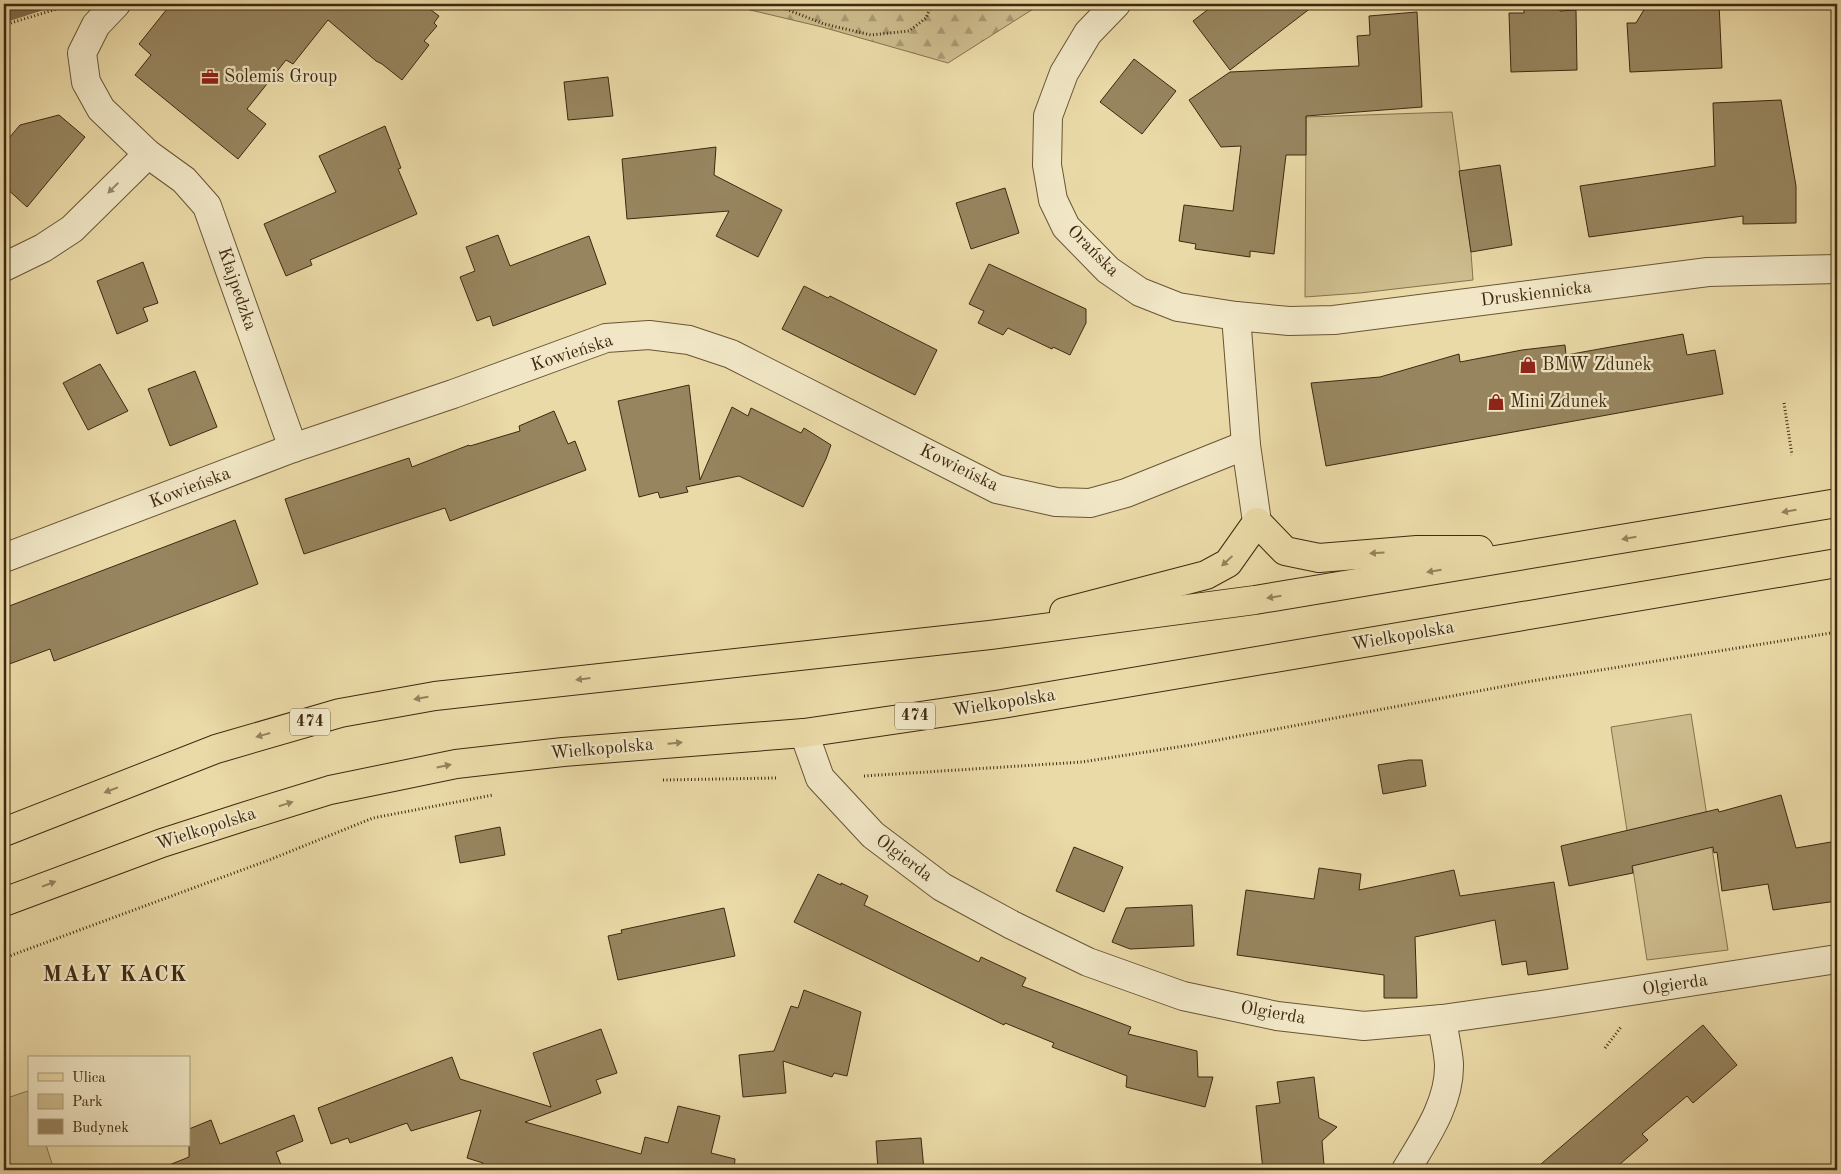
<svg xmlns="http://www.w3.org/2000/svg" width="1841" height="1174" viewBox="0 0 1841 1174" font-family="'Old Standard TT',serif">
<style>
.green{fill:#cdbc8d;stroke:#86724e}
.forest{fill:url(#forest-firs);stroke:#86724e}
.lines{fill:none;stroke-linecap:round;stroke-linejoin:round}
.stream{stroke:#826f4c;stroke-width:11}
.building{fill:#97855f;stroke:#3e2910}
.minor-casing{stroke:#695536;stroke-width:30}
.primary-casing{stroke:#3e2910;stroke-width:30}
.path{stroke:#3e2910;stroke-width:3;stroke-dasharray:1 2.5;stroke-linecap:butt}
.minor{stroke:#f1e7c6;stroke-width:28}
.primary{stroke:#eadaa7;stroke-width:28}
.oneway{fill:#98886b}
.oneway2{fill:#94825c}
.labels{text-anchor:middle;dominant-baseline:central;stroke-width:4.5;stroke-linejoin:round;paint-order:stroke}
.shield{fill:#f1e7c6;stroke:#746247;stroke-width:1}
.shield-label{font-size:16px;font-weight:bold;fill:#3e2910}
.poi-label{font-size:18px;fill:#3e2910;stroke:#f1e7c6;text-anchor:start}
.street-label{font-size:18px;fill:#3e2910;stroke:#f1e7c6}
.district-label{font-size:22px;font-weight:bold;letter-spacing:1px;fill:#3e2910;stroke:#f1e7c6}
</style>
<defs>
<pattern id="forest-firs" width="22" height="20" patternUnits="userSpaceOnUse" patternTransform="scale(1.25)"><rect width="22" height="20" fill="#cdbc8d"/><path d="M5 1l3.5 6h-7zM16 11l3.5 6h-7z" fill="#a89972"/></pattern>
</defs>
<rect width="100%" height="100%" fill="#eadaa7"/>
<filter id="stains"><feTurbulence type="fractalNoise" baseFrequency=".004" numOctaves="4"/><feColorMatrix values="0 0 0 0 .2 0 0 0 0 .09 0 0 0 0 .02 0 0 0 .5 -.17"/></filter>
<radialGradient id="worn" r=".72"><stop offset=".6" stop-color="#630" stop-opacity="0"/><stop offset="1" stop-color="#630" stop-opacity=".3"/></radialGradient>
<!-- green -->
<g class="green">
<path d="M1452,112L1471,252L1473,280L1360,293L1305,297L1306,117Z"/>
<path d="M1691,714L1728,950L1647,960L1611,727Z"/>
<path d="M28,1091L29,1145H46L54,1170H4V1099Z"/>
</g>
<!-- forest -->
<path class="forest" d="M725,4H1041L948,63L822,27Z"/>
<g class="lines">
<!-- stream -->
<path class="stream" d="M4,17L44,4"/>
</g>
<!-- building -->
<g class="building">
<path d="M171,4H423L439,16L434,23L437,26L424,41L429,45L402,80L382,64L376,61L328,20L293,64L286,60L247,109L266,124L238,159L135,75L151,55L139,44Z"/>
<path d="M1215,4H1316L1230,70L1193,21Z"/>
<path d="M1524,4H1559L1560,11L1576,10L1577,70L1511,72L1509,13H1524Z"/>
<path d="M1654,4H1719L1722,68L1630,72L1627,23H1636L1645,8Z"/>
<path d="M1417,12L1422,107L1306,116V155H1286L1274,254L1250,251V257L1195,249L1196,244L1179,241L1184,205L1233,211L1241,146L1221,147L1189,100L1230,72L1359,66L1357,36L1370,35L1369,16Z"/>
<path d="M1134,59L1176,91L1142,134L1100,102Z"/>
<path d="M608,77L613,116L568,120L564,82Z"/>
<path d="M1781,100L1796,186V223L1743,224V216L1589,237L1580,186L1715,166L1713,103Z"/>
<path d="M59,115L85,137L27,207L4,186V144L20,125Z"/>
<path d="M385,126L401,168L398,169L417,214L310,260L312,265L286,276L264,224L336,192L319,156Z"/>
<path d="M716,147L714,175L782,210L758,257L716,236L729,211L627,219L622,159Z"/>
<path d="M1500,165L1512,245L1471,252L1459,171Z"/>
<path d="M1005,188L1019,233L971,249L956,203Z"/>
<path d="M498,235L510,266L589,236L606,284L493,326L490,316L477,321L460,277L475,271L466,247Z"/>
<path d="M143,262L158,303L143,308L148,321L117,334L97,281Z"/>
<path d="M989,264L1086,309V323L1070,355L1053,347L1052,349L1008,328L1003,335L978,323L984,311L969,304Z"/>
<path d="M804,286L828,298L830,296L937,350L915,395L782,329Z"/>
<path d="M1683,334L1687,355L1715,350L1723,394L1326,466L1311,383L1380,377L1459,354L1460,362L1522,350L1565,345L1566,355Z"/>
<path d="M100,364L128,411L88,430L63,383Z"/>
<path d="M195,371L217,427L170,446L148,389Z"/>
<path d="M689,385L700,480L732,407L748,416L751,408L801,433L804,428L831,445L826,459L803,507L739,476L686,487L688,492L660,498L658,492L639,497L618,401Z"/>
<path d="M554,411L568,444L575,441L586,470L450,521L445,508L304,554L285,499L409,458L412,467L469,445L470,446L520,431L519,426Z"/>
<path d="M235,520L258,584L54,661L50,649L4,666V608Z"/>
<path d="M1409,760H1422L1426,786L1383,794L1378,765Z"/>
<path d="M1781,795L1796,848L1837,841V901L1773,910L1768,884L1722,891L1717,852L1714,853L1713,847L1632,866L1633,873L1569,886L1561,846L1718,809L1719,812Z"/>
<path d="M500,827L505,855L460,863L455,836Z"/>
<path d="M1074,847L1123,867L1104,912L1056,891Z"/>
<path d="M1319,868L1361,874L1359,890L1454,870L1460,896L1554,882L1568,969L1528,975L1526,961L1502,965L1495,920L1415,937L1417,998H1384V975L1237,955L1246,890L1314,899Z"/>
<path d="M818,874L841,885V883L868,896L864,905L979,962L981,957L1026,978L1022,986L1131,1027L1128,1034L1197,1051L1198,1077H1213L1205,1107L1126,1087L1127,1076L1052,1047L1054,1043L1005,1023L1004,1025L794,922Z"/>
<path d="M1192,905L1194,946L1130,949L1112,942L1126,908Z"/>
<path d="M724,908L735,956L618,980L608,936L622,933L621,930Z"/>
<path d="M804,990L861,1012L847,1076L834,1073L832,1077L783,1061L786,1093L743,1097L739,1055L774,1051L791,1006L798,1008Z"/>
<path d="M1703,1025L1737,1065L1693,1103L1687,1096L1642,1134L1648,1140L1613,1170H1534Z"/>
<path d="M601,1029L617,1073L596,1080L601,1093L525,1122L641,1154L645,1137L668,1143L678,1106L720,1116L711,1153L735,1159L734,1170H481L483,1163L467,1158L481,1110L411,1131L407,1123L350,1143L348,1138L331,1144L318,1108L452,1057L460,1079L551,1107L533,1053Z"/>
<path d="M1314,1077L1319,1118L1337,1127L1322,1141L1324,1165L1263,1170L1256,1106L1280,1103L1277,1082Z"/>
<path d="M294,1115L303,1141L276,1152L283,1170H159V1169L189,1157V1129L211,1120L220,1144Z"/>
<path d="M921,1138L924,1170H878L876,1141Z"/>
</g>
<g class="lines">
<!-- minor casing -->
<g class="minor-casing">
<g id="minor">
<path d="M116,4L96,25L82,53L86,82L101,109L148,154L184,180L207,206L293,448"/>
<path d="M1116,4L1088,33L1064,73L1048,116L1047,165L1053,200L1066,227L1108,270L1140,292L1178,307L1236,316L1289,321L1334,320L1708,272L1837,269"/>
<path d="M4,267L43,248L72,229L148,154"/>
<path d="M1236,316L1246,445L1257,522"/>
<path d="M4,558L293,448L453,394L606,338L649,335L689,340L731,354L997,489L1056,502L1090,503L1126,493L1246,445"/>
<path d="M804,733L820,778L873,835L942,887L1012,925L1088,962L1183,996L1277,1016L1364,1026L1442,1019L1541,1005L1837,959"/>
<path d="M1406,1170C1425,1138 1450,1103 1449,1064C1448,1049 1444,1034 1442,1019"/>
</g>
</g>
<!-- primary casing -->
<g class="primary-casing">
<g id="primary">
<path d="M1064,612L1206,575L1228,563L1257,522L1285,551L1319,558L1417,550H1479"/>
<path d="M4,832L216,749L340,713L435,696L990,635L1255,600L1837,503"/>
<path d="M4,902L162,843L246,816L330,790L456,764L563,752L804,733L1002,704L1837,563"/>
</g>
</g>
<!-- path -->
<g class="path">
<path d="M773,4L824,24L871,35L909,31L926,18L932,4"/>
<path d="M4,25L70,5"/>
<path d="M1784,403L1792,455"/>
<path d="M864,776L1082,762L1197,744L1532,681L1837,632"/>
<path d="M663,780L776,778"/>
<path d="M4,958L269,860L373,818L493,795"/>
<path d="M1605,1048L1621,1027"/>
</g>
<!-- minor -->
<use href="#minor" class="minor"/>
<!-- primary -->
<use href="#primary" class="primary"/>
</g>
<!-- one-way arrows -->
<defs><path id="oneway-solid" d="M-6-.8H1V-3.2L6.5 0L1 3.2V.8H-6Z" transform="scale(1.25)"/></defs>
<use class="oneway" href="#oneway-solid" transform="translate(113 188) rotate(135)"/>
<g class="oneway2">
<use href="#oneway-solid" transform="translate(1789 511) rotate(170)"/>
<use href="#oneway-solid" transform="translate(1629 538) rotate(170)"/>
<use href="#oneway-solid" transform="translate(1377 553) rotate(176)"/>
<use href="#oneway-solid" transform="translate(1227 561) rotate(137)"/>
<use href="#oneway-solid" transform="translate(1434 571) rotate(171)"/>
<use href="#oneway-solid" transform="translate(1274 597) rotate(171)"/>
<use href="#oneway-solid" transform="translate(583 679) rotate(173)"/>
<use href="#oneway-solid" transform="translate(421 698) rotate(170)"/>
<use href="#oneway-solid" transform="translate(263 735) rotate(164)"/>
<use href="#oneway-solid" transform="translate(675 743) rotate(-5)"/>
<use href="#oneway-solid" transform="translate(444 766) rotate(-12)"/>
<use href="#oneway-solid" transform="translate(111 790) rotate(159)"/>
<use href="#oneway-solid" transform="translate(286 804) rotate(-17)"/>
<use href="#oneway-solid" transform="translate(49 884) rotate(-21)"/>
</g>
<!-- icons -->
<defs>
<g id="office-bare" transform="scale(1.35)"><path d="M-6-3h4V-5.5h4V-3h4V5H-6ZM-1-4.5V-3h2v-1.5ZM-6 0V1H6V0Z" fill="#8f2418" stroke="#f1e7c6" stroke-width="2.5" paint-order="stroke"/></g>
<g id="shop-bare" transform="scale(1.35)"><path d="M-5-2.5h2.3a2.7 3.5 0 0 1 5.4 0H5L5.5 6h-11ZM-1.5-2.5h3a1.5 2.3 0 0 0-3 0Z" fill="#8f2418" stroke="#f1e7c6" stroke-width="2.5" paint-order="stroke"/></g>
</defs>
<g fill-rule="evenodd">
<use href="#office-bare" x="210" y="77"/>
<use href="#shop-bare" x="1528" y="365"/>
<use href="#shop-bare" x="1496" y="402"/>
</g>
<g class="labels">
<!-- shield labels -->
<g class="shield">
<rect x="895" y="702.5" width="40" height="27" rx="4"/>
<rect x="290" y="708.5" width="40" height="27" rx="4"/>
</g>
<g class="shield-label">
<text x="915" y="716">474</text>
<text x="310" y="722">474</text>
</g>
<!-- poi labels -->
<g class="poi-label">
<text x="224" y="77">Solemis Group</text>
<text x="1542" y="365">BMW Zdunek</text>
<text x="1510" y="402">Mini Zdunek</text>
</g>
<!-- street labels -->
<g class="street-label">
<text transform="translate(1093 251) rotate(45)">Orańska</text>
<text transform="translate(237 289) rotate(71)">Kłajpedzka</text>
<text transform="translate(1536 294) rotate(-7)">Druskiennicka</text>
<text transform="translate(572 353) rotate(-18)">Kowieńska</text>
<text transform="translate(959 468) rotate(26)">Kowieńska</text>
<text transform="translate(190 488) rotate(-21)">Kowieńska</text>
<text transform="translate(1403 636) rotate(-10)">Wielkopolska</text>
<text transform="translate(1004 703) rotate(-9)">Wielkopolska</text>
<text transform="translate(602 749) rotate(-5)">Wielkopolska</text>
<text transform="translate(206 829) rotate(-18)">Wielkopolska</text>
<text transform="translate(904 858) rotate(37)">Olgierda</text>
<text transform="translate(1675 985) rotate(-9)">Olgierda</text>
<text transform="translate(1273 1013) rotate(10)">Olgierda</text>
</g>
<!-- district labels -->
<g class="district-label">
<text x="115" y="975">MAŁY KACK</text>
</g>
</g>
<!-- margin -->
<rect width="1841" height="1174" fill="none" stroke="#eadaa7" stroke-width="20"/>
<rect x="5" y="5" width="1831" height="1164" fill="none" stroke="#3e2910" stroke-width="2.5"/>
<rect x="10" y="10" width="1821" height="1154" fill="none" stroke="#3e2910"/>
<!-- legend -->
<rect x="28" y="1056" width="162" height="90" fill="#f1e7c6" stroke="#a99b7d"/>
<rect x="38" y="1073" width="25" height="8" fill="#eadaa7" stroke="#a99b7d"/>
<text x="72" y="1082" font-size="15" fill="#3e2910">Ulica</text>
<rect x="38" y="1094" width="25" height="15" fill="#cdbc8d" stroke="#a99b7d"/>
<text x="72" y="1106" font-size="15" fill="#3e2910">Park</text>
<rect x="38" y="1119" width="25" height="15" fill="#97855f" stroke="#a99b7d"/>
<text x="72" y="1132" font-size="15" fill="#3e2910">Budynek</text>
<rect width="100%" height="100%" filter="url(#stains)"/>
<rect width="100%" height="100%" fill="url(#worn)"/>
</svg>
